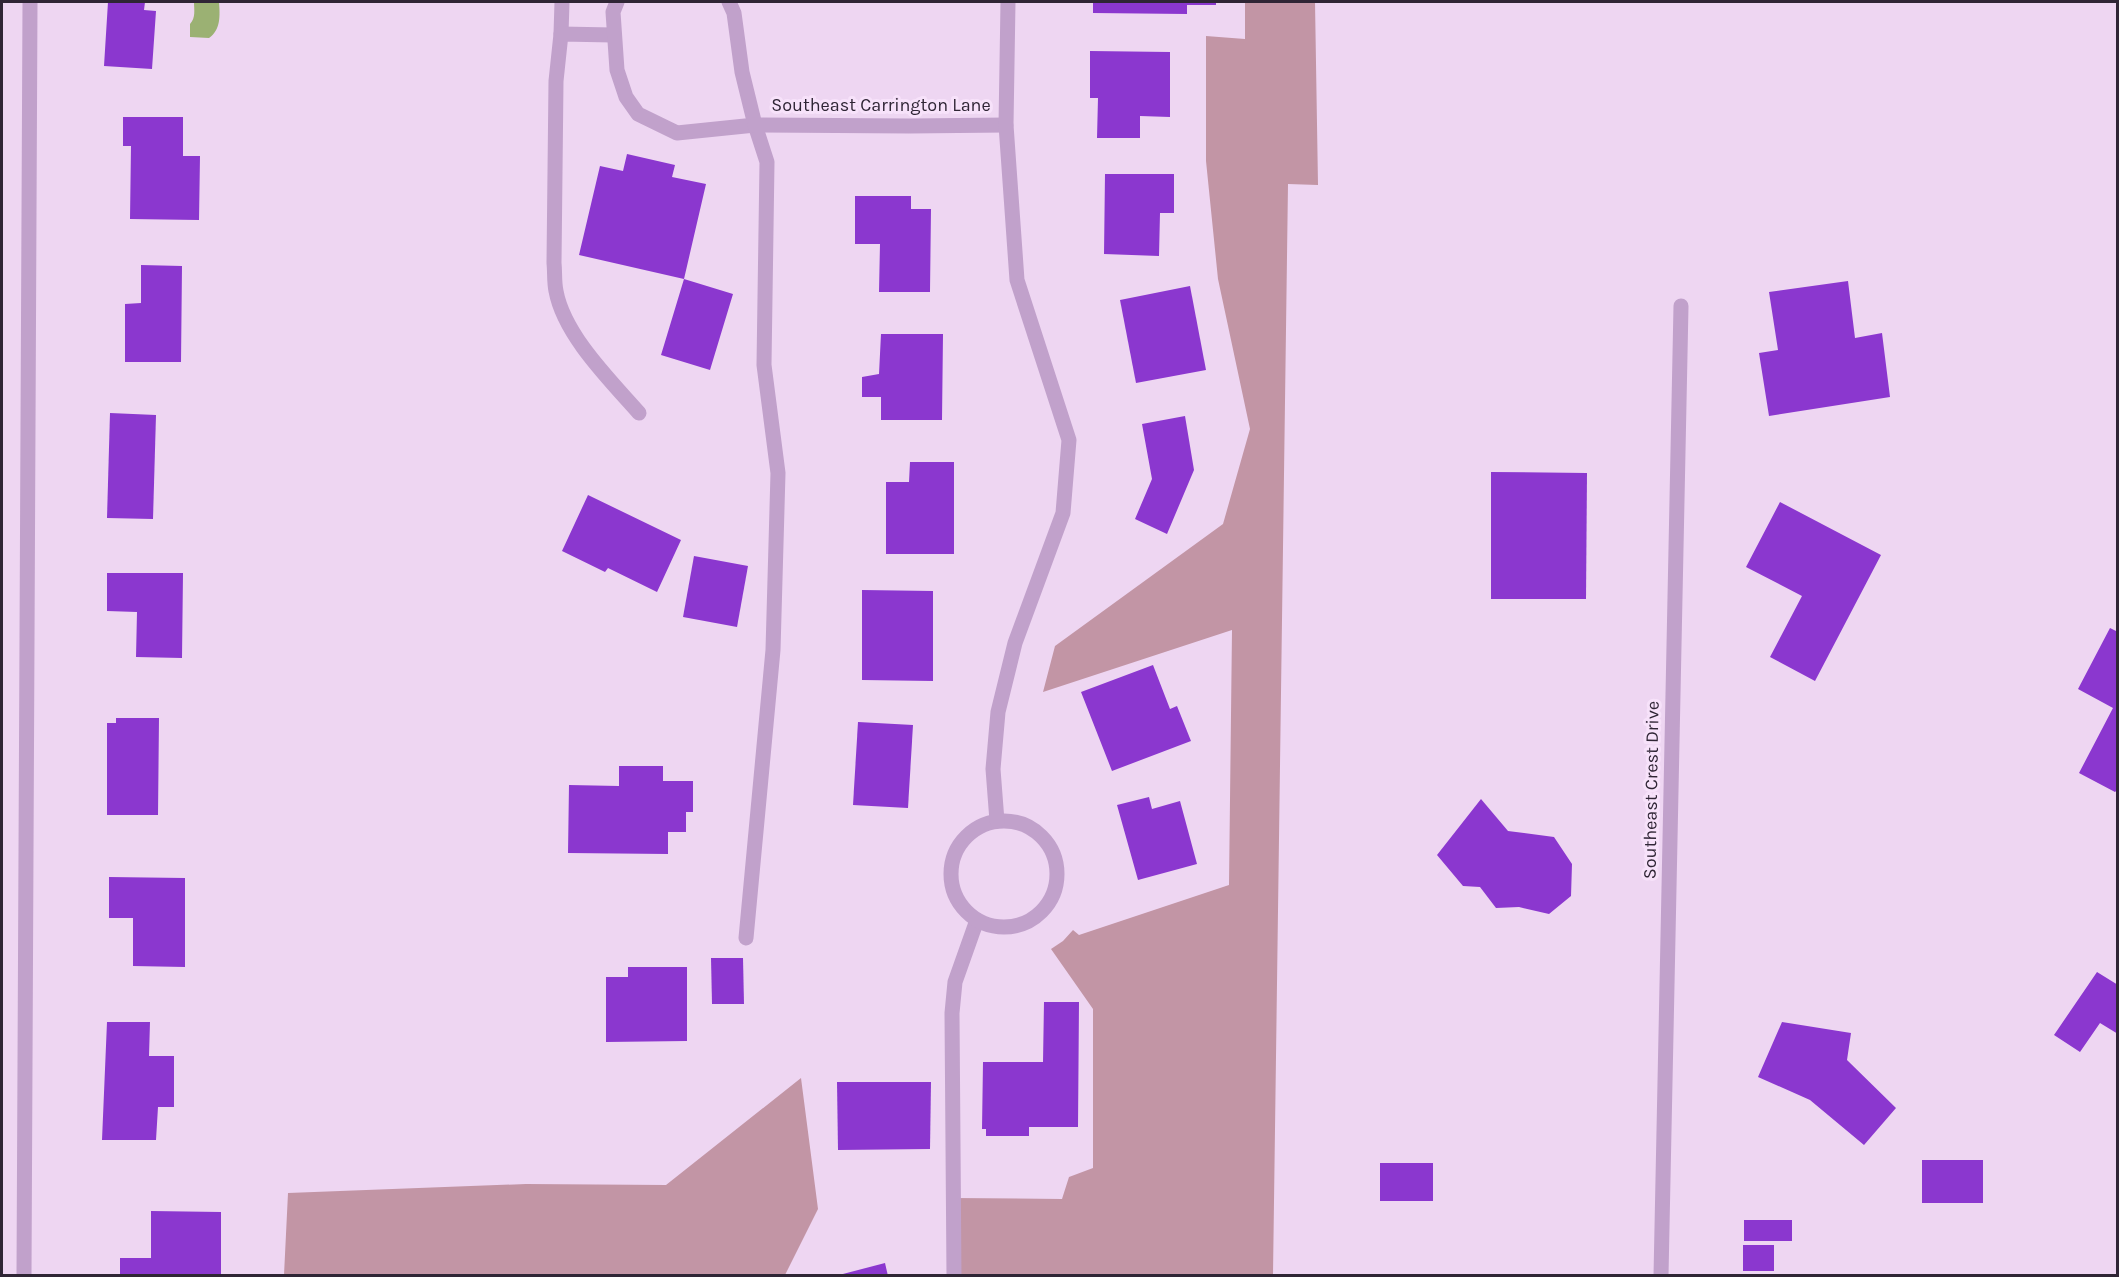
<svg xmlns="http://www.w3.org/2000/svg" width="2119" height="1277" viewBox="0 0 2119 1277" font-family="Karla,sans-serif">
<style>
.green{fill:#c295a5}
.water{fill:#9bb173}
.building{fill:#8b37cf}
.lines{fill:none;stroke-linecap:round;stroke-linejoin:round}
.service{stroke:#c1a1cb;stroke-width:15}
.minor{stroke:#c1a1cb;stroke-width:15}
.tertiary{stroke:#c1a1cb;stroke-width:15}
.labels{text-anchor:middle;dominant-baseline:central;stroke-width:6;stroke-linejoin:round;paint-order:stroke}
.street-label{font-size:18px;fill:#2f2535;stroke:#f7e2fa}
</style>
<rect width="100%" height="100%" fill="#eed6f2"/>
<!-- green -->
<g class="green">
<path d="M1245,2H1315L1318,185L1288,184L1273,1275H955L952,1198L1062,1199L1069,1177L1093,1168V1009L1051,949L1063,941L1073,930L1079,935L1229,885L1232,630L1043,692L1055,646L1223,524L1250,429L1218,279L1206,161V36L1245,39Z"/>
<path d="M801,1078L818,1209L785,1275H284L288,1193L526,1184L666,1185Z"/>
</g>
<!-- water -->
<path class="water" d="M194,2H219C220,15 221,30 209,38L190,37V24C196,18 194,9 194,2Z"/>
<!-- building -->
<g class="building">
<path d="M108,2H145L144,10L156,11L152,69L104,66Z"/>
<path d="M1093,2H1216V5H1187V14L1093,13Z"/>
<path d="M1090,51L1170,52V117L1140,116V138H1097L1098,98H1090Z"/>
<path d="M123,117H183V156H200L199,220L130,219L131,146H123Z"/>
<path d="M627,154L675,165L672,177L706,184L684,279L733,294L710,370L661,355L684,279L579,255L600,166L623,171Z"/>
<path d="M1105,174H1174V213H1160L1159,256L1104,254Z"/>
<path d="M855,196H911V209H931L930,292H879L880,244H855Z"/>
<path d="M141,265L182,266L181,362H125V304L141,303Z"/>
<path d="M1848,281L1855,338L1882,333L1890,397L1769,416L1759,353L1778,350L1769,292Z"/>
<path d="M1190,286L1206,370L1136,383L1120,300Z"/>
<path d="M881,334H943L942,420H881V397H862V377L879,374Z"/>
<path d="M110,413L156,415L153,519L107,518Z"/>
<path d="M1185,416L1194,470L1167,534L1135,519L1152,479L1142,424Z"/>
<path d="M910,462H954V554H886V482H909Z"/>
<path d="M1491,472L1587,473L1586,599H1491Z"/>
<path d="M588,495L681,540L657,592L608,568L605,572L562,551Z"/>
<path d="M1780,502L1881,555L1815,681L1770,657L1802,596L1746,567Z"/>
<path d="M694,556L748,566L737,627L683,617Z"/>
<path d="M107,573H183L182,658L136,657L137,612L107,611Z"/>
<path d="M862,590L933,591V681L862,680Z"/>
<path d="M2110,628L2118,632V789L2115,792L2079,773L2113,708L2078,689Z"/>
<path d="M1153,665L1170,709L1177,706L1191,741L1112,771L1081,692Z"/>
<path d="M116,718H159L158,815H107V723H116Z"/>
<path d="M858,722L913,725L908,808L853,805Z"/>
<path d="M619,766H663V781H693V812H686V832H668V854L568,853L569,785L619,786Z"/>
<path d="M1149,797L1152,809L1180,801L1197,864L1138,880L1117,805Z"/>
<path d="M1481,799L1508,831L1554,837L1572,864L1571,896L1549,914L1519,907L1496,908L1480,887L1463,886L1437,855Z"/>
<path d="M109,877L185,878V967L133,966V918H109Z"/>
<path d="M711,958H743L744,1004H712Z"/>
<path d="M628,967H687V1041L606,1042V977H628Z"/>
<path d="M2097,972L2118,985V1034L2100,1023L2080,1052L2054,1035Z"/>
<path d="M1044,1002H1079L1078,1127H1029V1136H986V1129H982L983,1062H1043Z"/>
<path d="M107,1022H150L149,1056H174V1107H158L156,1140H102Z"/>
<path d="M1782,1022L1851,1033L1847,1060L1896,1108L1864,1145L1810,1100L1758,1077Z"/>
<path d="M837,1082H931L930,1149L838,1150Z"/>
<rect x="1922" y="1160" width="61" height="43"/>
<rect x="1380" y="1163" width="53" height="38"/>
<path d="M151,1211L221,1212V1276H120V1258H151Z"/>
<rect x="1744" y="1220" width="48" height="21"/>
<rect x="1743" y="1245" width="31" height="26"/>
<path d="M885,1263L888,1276H840L839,1275Z"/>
</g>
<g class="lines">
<!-- service -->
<g class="service">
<path d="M561,34L562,2"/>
<path d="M613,35L561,34L556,81L554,263C555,272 554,282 556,291C564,335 610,380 639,413"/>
<path d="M746,938L773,650L778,473L764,365L767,162L755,125"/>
<path d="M954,1276L952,1013L955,982L977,920"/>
</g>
<!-- minor -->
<g class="minor">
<path d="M617,2L613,12L617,70L626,97L638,114L677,133L755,125L742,72L734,13L729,2"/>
<path d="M755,125L910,126L1006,125"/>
<circle cx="1004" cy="874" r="53"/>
<path d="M997,821L993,769L998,712L1015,643L1063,513L1069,440L1017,280L1006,125L1008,2"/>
<path d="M1661,1276L1681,306"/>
</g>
<!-- tertiary -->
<path class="tertiary" d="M24,1276L30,2"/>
</g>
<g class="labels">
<!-- street labels -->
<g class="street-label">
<text x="881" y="105">Southeast Carrington Lane</text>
<text transform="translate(1651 790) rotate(-89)">Southeast Crest Drive</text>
</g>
</g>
<!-- border -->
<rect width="2119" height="1277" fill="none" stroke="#2f2535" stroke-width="6"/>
</svg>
